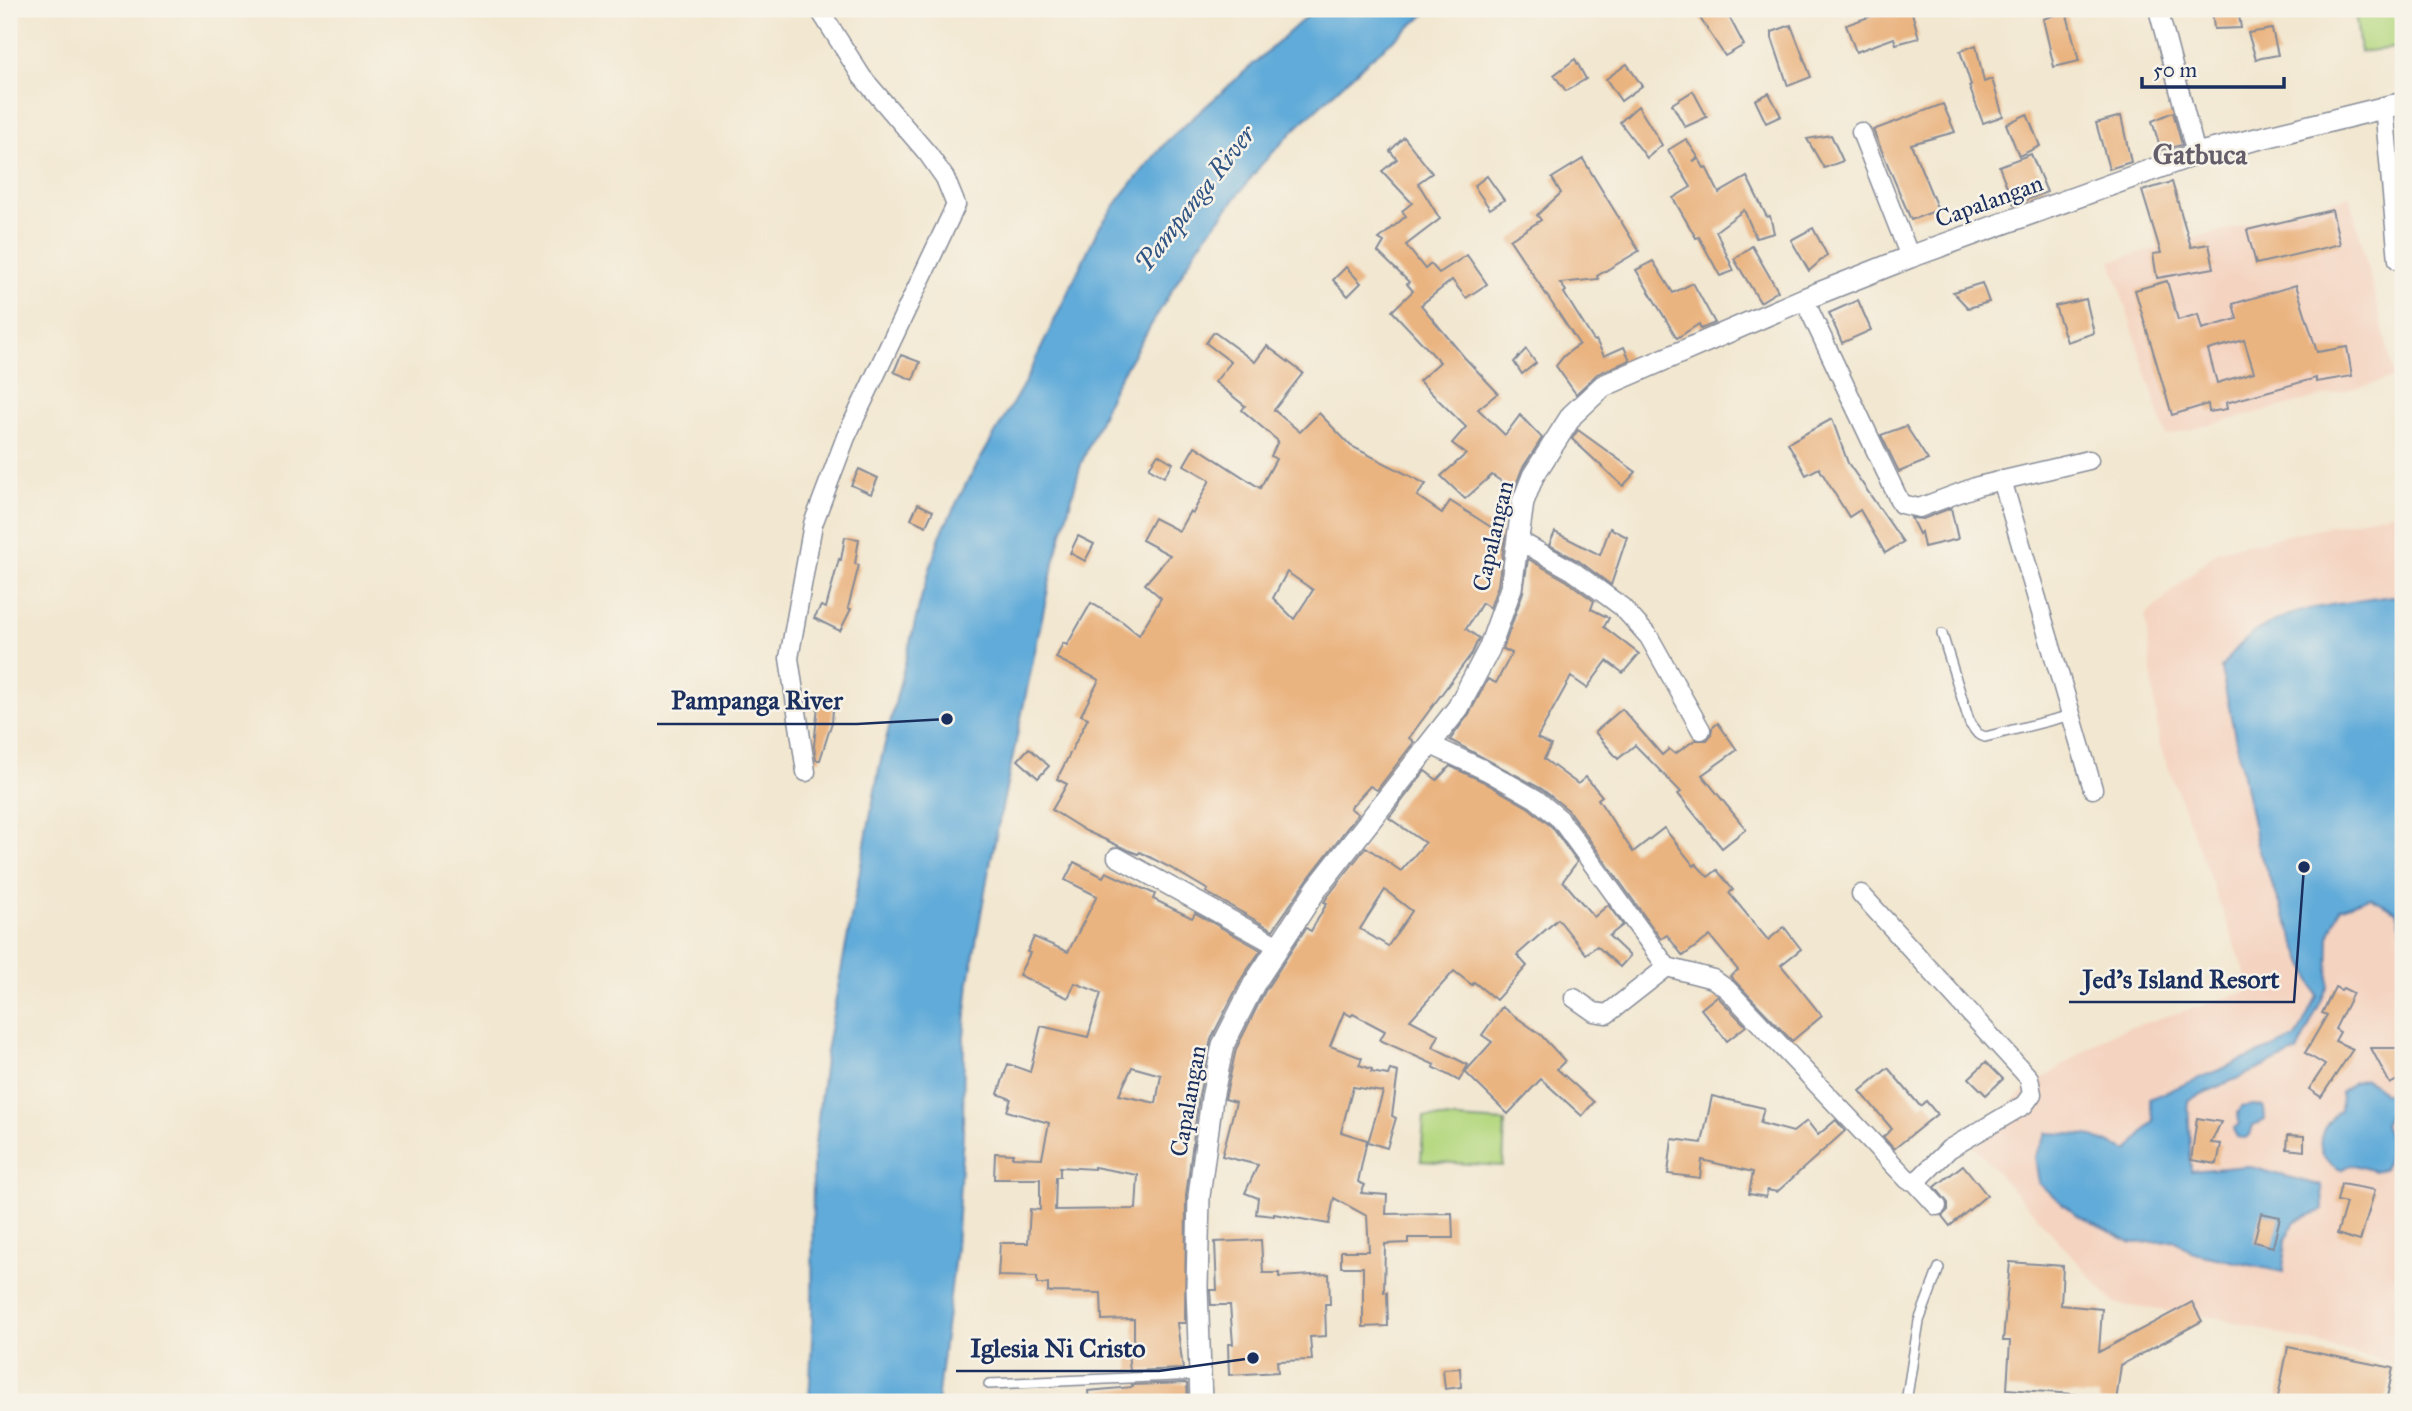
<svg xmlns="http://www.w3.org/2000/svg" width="2412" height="1411" viewBox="0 0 2412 1411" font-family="'IM FELL Great Primer',serif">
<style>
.built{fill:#f4d3c0}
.green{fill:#b5d880;stroke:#68846f;stroke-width:2}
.water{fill:#61abd9;stroke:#3e6d9c;stroke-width:2}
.building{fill:#eab480;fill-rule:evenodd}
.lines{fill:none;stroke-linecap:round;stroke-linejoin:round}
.service-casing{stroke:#868b97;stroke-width:12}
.minor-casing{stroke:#868b97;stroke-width:21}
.tertiary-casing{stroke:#868b97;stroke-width:24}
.service{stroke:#fff;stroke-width:9}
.minor{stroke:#fff;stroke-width:18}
.tertiary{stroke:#fff;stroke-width:21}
.labels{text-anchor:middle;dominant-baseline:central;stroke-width:5;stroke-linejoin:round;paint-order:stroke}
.street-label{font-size:24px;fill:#1b2f5e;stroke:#f7f3e8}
.water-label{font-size:26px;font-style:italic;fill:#305483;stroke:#f7f3e8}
.quarter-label{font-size:28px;font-weight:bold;fill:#635e6a;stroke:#f7f3e8}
.leader{fill:none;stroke:#1b2f5e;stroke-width:2.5}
.callout-dot{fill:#1b2f5e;stroke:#f7f3e8;stroke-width:2.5}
.callout-label{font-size:26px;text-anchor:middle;font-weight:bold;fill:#1b2f5e;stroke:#f7f3e8;stroke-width:5;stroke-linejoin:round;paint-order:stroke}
</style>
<rect width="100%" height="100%" fill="#f7f3e8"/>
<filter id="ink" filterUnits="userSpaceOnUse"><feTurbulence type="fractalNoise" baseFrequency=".0143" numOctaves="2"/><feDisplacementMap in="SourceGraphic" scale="14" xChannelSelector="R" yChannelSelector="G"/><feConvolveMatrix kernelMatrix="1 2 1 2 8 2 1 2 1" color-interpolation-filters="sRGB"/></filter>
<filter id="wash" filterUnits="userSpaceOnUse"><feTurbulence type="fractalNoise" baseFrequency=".00686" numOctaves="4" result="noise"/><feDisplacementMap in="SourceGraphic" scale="28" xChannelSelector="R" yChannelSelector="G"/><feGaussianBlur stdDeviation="1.57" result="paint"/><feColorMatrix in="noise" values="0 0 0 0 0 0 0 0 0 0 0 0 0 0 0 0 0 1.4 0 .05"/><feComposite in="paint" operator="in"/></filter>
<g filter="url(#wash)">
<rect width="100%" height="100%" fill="#f2e7d0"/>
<!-- built -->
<g class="built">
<path d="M2350,196L2395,378L2166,436L2111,261Z"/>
<path d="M2391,513L2403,515V1366L2219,1318L2115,1304L1970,1142L2022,1093L2112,1033L2252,990L2159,743L2145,616L2218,550Z"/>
</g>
<!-- green -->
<g class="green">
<path d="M2355,9H2398L2402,47L2360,52Z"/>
<path d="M1424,1117L1505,1122L1503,1166L1421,1161Z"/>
</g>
<!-- water -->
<g class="water">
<path d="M1315,9H1432L1371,58L1296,128L1261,165L1228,208L1199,245L1114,387L1081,464L1053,566L988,874L969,982L964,1036L963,1134L956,1247L937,1402H809L812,1339L813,1161L826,1051L880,764L921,598L940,536L966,484L1026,380L1098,229L1124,193L1167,141Z"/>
<path d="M2392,596L2403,597V935L2397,911L2370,897L2340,908L2329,937L2328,986L2297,1052L2188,1100L2191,1171L2247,1166L2322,1186L2323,1210L2295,1221L2285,1241L2283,1272L2193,1253L2176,1241L2132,1243L2075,1214L2039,1184L2035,1156L2047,1133L2088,1135L2128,1151L2154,1120L2149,1099L2296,1038L2317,996L2258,849L2221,668C2227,661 2232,653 2238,647C2276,606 2340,604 2392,596Z"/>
<path d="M2365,1079L2376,1085L2384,1094L2392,1093L2396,1100L2384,1125C2392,1140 2389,1153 2384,1169L2374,1171L2351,1164L2341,1170C2310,1155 2318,1129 2340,1110L2341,1092L2354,1082Z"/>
<path d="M2254,1105L2264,1107L2265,1120L2253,1125L2250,1135L2245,1138L2237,1137L2233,1129L2239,1124L2238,1113L2242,1107Z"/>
</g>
<g id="blocks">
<!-- building -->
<g class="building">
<path d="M1694,9H1725L1744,45L1725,56Z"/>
<path d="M1891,9H1911L1919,38L1896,44L1894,38L1856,52L1846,25Z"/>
<path d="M2212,9H2238L2241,28L2214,29Z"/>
<path d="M2066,11L2079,61L2054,67L2043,19Z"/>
<path d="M1791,25L1811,77L1788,86L1772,38V32Z"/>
<path d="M2272,29L2278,55L2256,59L2248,33Z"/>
<path d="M1976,45L1984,82L1992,79L2003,116L1983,123L1969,86L1971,85L1960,51Z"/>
<path d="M1575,59L1586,79L1566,91L1554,75Z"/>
<path d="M1627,64L1642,86L1621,101L1606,79Z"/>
<path d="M1693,91L1707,117L1685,127L1672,104Z"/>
<path d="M1769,93L1781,116L1766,123L1755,100Z"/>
<path d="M1943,104L1955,132L1911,144L1938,210L1911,220L1873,130Z"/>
<path d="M1638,106L1662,145L1647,158L1620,122Z"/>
<path d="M2173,112L2182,145L2161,150L2152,121Z"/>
<path d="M2027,114L2040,146L2019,156L2006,124Z"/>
<path d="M2121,116L2131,162L2109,169L2096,123Z"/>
<path d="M1831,135L1843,161L1824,168L1807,139Z"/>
<path d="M1404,137L1432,173L1418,183L1440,219L1406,245L1425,269L1431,264L1439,273L1467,255L1487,284L1466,298L1452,280L1421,305L1464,357L1498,393L1478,409L1505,435L1520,415L1542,438L1522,469L1514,490L1492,475L1465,499L1441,476L1466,454L1452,443L1466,427L1419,381L1440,362L1392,311L1413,291L1407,284L1409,282L1378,252L1384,242L1379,239L1406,216L1402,211L1412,203L1382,171L1397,159L1390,151Z"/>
<path d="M1686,139L1698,157L1693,161L1699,159L1704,168L1706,167L1719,193L1747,177L1767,217L1770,216L1774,233L1756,238L1744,210L1716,231L1734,271L1720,276L1699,237L1696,238L1673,198L1691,187L1668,150Z"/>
<path d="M2031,154L2047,192L2014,205L1999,166Z"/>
<path d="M1583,159L1639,251L1597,276L1598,279L1560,283L1566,291L1564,293L1594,341L1596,340L1604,356L1624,347L1630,360L1597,374L1576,394L1556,366L1564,356L1579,344L1510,240L1541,220L1537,215L1561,193L1552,178Z"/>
<path d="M1487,176L1504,200L1490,209L1474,186Z"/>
<path d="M2172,182L2191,247L2209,244L2214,268L2157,278L2153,254L2161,253L2142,191Z"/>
<path d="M2332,210L2340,244L2256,264L2247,230Z"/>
<path d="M1813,228L1827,255L1809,271L1791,240Z"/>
<path d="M1752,246L1778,291L1760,302L1734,259Z"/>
<path d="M1653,261L1673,293L1693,283L1715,323L1701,329L1699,324L1677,338L1636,270Z"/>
<path d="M1346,267L1361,283L1348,296L1333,280Z"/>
<path d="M2167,281L2178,320L2198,314L2202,329L2237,319L2233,304L2296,285L2317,352L2347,347L2352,376L2316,382V378L2226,403L2227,409L2209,412L2208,404L2172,415L2135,290ZM2244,340L2254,372L2217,383L2208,350Z"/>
<path d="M1982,283L1989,302L1968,308L1953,292Z"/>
<path d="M2086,299L2094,333L2067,342L2055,306Z"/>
<path d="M1858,300L1871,330L1842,343L1829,313Z"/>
<path d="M1214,332L1255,362L1267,346L1303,373L1274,410L1300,432L1319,413L1351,446L1426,484L1417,496L1442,513L1450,501L1505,536L1498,585L1490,608L1482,603L1466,629L1479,638L1472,653L1409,738L1414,742L1377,790L1370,786L1350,808L1358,814L1307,880L1273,930L1206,892L1208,890L1171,868L1140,852L1138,854L1130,851L1086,831L1052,810L1067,784L1057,779L1088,718L1081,715L1099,680L1056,658L1063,643L1067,645L1091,603L1123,622L1139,635L1161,598L1145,584L1170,555L1142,540L1154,518L1179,531L1190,511L1193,513L1210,480L1184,465L1195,446L1260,488L1276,459L1271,456L1278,441L1242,410L1245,406L1215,382L1231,362L1206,343ZM1287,572L1313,590L1294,619L1273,598Z"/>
<path d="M1526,349L1536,363L1522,374L1514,362Z"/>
<path d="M901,355L920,362L913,380L894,372Z"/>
<path d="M1832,419L1848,463L1903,542L1885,553L1860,510L1849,517L1819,468L1806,475L1788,443Z"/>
<path d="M1906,426L1928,460L1899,472L1881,435Z"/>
<path d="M1578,430L1636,472L1623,486L1572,439Z"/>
<path d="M1158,454L1173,463L1164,477L1149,468Z"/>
<path d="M859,469L878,478L871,494L851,485Z"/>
<path d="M918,504L933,511L926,526L911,519Z"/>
<path d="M1951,508L1958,539L1924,547L1921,532L1919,534L1911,518L1923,519Z"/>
<path d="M1610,528L1627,537L1611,585L1579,561L1549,545L1555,532L1600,555Z"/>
<path d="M1078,536L1094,544L1085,561L1070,553Z"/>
<path d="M845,537L859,539L855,564L859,565L848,608L851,609L840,631L814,618L821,606L826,608L839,559L841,560Z"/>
<path d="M1528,559L1567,581L1594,601L1591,609L1609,618L1604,627L1639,654L1623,673L1607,661L1587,688L1571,677L1537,738L1551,745L1544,759L1578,784L1586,777L1602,796L1598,799L1633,852L1664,828L1694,866L1696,864L1708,877L1717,870L1733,890L1729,893L1768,940L1784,927L1801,949L1781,965L1822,1016L1792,1041L1730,976L1738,970L1710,936L1683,956L1667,935L1661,939L1568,810L1542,789L1450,740L1469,714L1488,679L1496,683L1512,653L1503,649L1523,592Z"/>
<path d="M819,695L834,697L832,722L820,760H816L814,746Z"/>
<path d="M1622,709L1662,755L1669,749L1675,754L1695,740H1707L1711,735L1712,728L1718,723L1737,750L1702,775L1746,829L1722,848L1678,794L1681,792L1635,745L1618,759L1595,732Z"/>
<path d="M1029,748L1049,766L1038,778L1018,760Z"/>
<path d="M1450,766L1482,781L1529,808L1552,827L1577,862L1563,881L1594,917L1608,905L1623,925L1609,936L1630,956L1620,967L1597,946L1586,954L1558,919L1517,955L1527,966L1496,1000L1474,982L1472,985L1454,971L1410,1020L1439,1035L1433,1047L1468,1065L1459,1081L1433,1067L1435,1065L1380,1040L1385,1031L1353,1014L1351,1016L1344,1012L1330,1046L1362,1058L1359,1065L1372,1069L1371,1072L1388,1075L1390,1070L1398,1072L1392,1116L1396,1118L1387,1148L1368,1142L1383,1092L1353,1087L1341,1132L1367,1140L1358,1182L1365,1185L1361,1193L1387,1195L1386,1214L1452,1213L1453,1238H1408V1243L1385,1244L1384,1292H1387L1388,1326L1363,1327V1267H1341V1251H1369L1367,1216L1334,1198L1329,1224L1274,1214V1216L1256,1214L1258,1198L1245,1193L1258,1165L1222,1156L1236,1102L1225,1099L1236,1049L1265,991L1306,928L1311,931L1327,903L1324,902L1328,896L1366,847L1401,871L1425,843L1389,818L1425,771L1437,780ZM1385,890L1412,911L1388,946L1360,929Z"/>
<path d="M1074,862L1103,877L1106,872L1155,894L1153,899L1192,918L1195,913L1261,950L1242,978L1211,1039L1199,1095L1186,1196L1185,1323H1177L1183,1369L1130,1371L1128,1352L1134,1351V1319L1102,1320L1101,1293L1048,1292V1284H1037V1277L998,1276L1000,1243H1028L1030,1209L1040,1210V1179H994L995,1153L1013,1154L1012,1157L1042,1158L1049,1123L1007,1111L1011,1099L998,1094L1008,1064L1030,1072L1041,1026L1088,1037L1101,993L1075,983L1068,998L1019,975L1030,953L1027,952L1034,937L1068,952L1097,896L1065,880ZM1132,1067L1161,1075L1156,1103L1119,1095ZM1060,1167L1094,1169V1167L1138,1175L1136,1209L1055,1210L1056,1177H1060Z"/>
<path d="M2335,987L2341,990L2343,988L2353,993L2335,1029L2340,1032L2335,1041L2353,1049L2321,1097L2309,1089L2325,1065L2305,1053L2327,1015L2322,1013Z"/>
<path d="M1717,996L1746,1026L1727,1041L1701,1009Z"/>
<path d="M1502,1007L1540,1034L1565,1061L1557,1069L1594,1102L1582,1116L1541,1079L1508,1114L1465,1072L1492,1042L1482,1035Z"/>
<path d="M2371,1048H2403V1077L2390,1084Z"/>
<path d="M1986,1062L2003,1079L1986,1095L1969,1078Z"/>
<path d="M1888,1068L1920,1106L1926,1101L1937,1114L1894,1149L1883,1137L1892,1129L1860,1091Z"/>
<path d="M1712,1096L1764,1108L1760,1123L1793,1132L1807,1121L1818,1135L1836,1120L1845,1131L1777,1192L1767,1190L1766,1197L1749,1194L1753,1172L1702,1160L1700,1178L1668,1174L1672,1139L1702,1143Z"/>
<path d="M2197,1118L2221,1122L2211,1143L2221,1144L2217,1164L2191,1160Z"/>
<path d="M2288,1135L2304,1136V1151L2287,1149Z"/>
<path d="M1963,1165L1987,1195L1950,1226L1942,1216L1948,1210V1203L1935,1187Z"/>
<path d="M2341,1184L2375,1190L2360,1241L2337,1234L2346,1203L2337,1201Z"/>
<path d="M2261,1213L2280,1217L2273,1247L2254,1242Z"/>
<path d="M1261,1240L1263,1273H1279V1277L1329,1274L1330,1304H1325L1326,1336L1310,1337L1312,1360L1277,1361L1278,1372L1229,1375L1228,1344H1233L1230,1305H1211L1210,1290H1217L1215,1242Z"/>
<path d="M2010,1262L2063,1266L2061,1305L2102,1309L2099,1352L2192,1302L2202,1321L2121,1365L2116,1402H2099V1396L2007,1389L2010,1341H2003Z"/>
<path d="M2288,1347L2393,1368L2386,1402H2277Z"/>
<path d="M1460,1368L1461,1387L1445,1389L1443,1369Z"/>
<path d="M1185,1383L1187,1384L1188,1402H1089L1088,1391L1133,1387L1132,1385Z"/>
</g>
</g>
</g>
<g filter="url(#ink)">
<use href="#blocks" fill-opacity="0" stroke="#868b97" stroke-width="2"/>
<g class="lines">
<!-- service casing -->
<g class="service-casing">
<g id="service">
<path d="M1942,634L1970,724L1978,734L1985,737L2072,715"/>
<path d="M989,1384L1199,1375"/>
<path d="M1906,1402L1919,1321L1939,1268"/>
</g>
</g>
<!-- minor casing -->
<g class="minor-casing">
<g id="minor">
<path d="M2158,9L2196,154"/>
<path d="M2384,106L2398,260"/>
<path d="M1861,132L1910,257"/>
<path d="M1804,299L1901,504L1919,508L1978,486L2089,460"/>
<path d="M2002,480L2093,789"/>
<path d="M1518,540L1573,571L1622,607L1649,637L1701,730"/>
<path d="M1429,744L1487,771L1536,799L1560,819L1667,967L1713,979L1727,989L1908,1180L1914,1181L1920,1178L1949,1149L2024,1105L2032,1094L2029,1078L1861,894"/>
<path d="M806,772L789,658L813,524L846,437L956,205L945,178L928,154L862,77L819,9"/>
<path d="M1117,857L1278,946"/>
<path d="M1574,998L1594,1012L1607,1014L1667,967"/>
<path d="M1914,1181L1937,1206"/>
</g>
</g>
<!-- tertiary casing -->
<g class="tertiary-casing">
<path id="tertiary" d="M1201,1402L1197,1287L1199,1196L1212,1098L1223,1045L1254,984L1317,888L1458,708L1489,649L1511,588L1523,502L1533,476L1572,415L1603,386L1804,299L1910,257L2196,154L2403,103"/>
</g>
<!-- service -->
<use href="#service" class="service"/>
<!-- minor -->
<use href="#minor" class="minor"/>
<!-- tertiary -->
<use href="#tertiary" class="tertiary"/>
</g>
</g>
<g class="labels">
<!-- street labels -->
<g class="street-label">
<text transform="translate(1989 201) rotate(-20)">Capalangan</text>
<text transform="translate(1493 536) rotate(-77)">Capalangan</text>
<text transform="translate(1188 1101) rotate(-80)">Capalangan</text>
</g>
<!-- water labels -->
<g class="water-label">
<text transform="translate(1195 198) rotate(-52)">Pampanga River</text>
</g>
<!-- quarter labels -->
<g class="quarter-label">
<text x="2200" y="154">Gatbuca</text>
</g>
</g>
<!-- callouts -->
<path class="leader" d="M947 719L857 724H657M2304 867L2294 1002H2069M1253 1358L1159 1371H956"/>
<g class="callout-dot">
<circle cx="947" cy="719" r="7"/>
<circle cx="2304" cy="867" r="7"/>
<circle cx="1253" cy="1358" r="7"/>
</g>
<g class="callout-label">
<text x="757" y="709">Pampanga River</text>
<text x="2181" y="988">Jed's Island Resort</text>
<text x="1058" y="1357">Iglesia Ni Cristo</text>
</g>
<!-- margin -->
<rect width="2412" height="1411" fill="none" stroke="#f7f3e8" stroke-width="35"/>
<!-- scale -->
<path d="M2142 77v10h142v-10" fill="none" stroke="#1b2f5e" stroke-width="3.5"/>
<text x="2153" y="77" font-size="21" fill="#1b2f5e" stroke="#f7f3e8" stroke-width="5" paint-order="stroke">50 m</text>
</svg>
